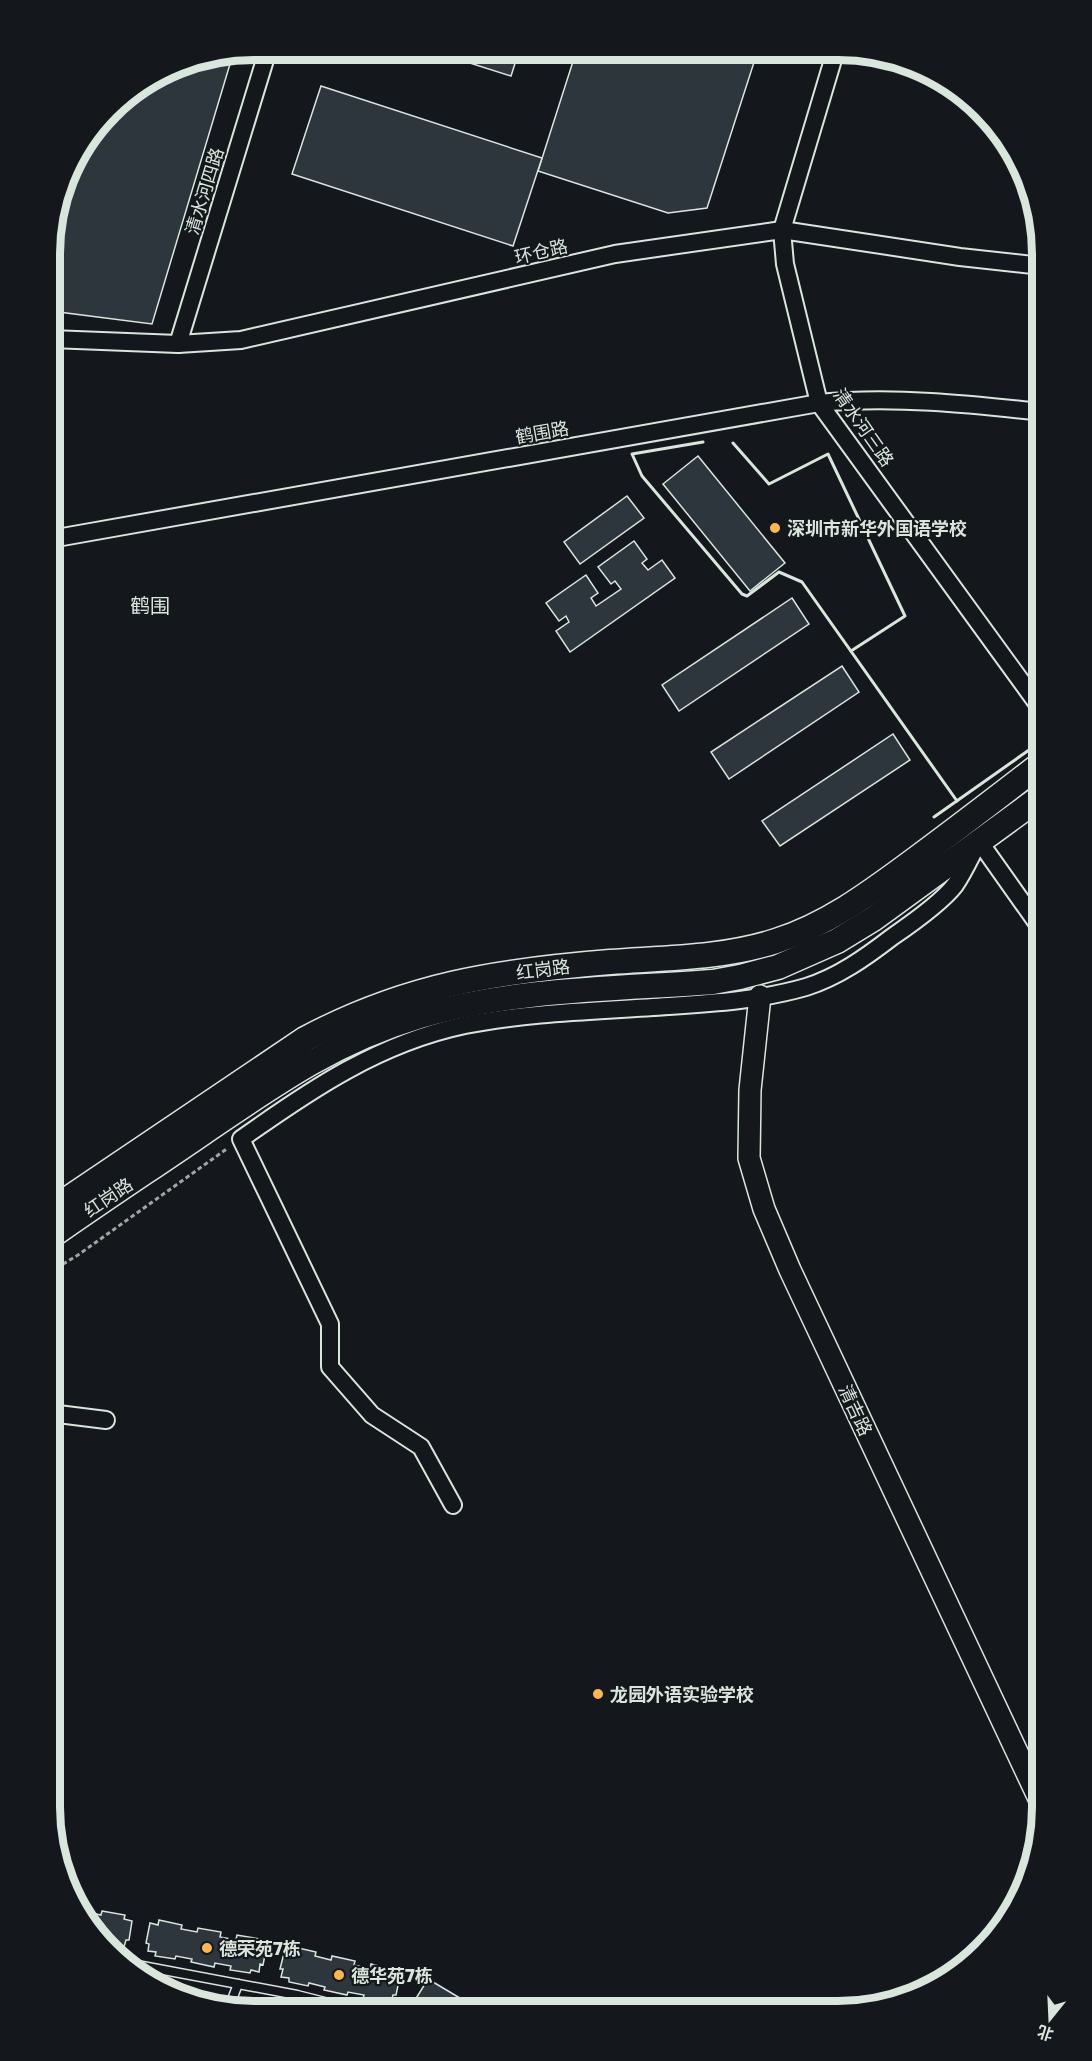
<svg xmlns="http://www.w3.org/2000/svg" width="1092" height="2061" viewBox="0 0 1092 2061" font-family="'Golos Text','Noto Sans SC',sans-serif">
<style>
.building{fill:#2c363c;stroke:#d8e6dc;stroke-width:1.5}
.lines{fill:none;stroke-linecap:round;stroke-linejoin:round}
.service-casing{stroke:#d8e6dc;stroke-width:11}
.minor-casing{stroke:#d8e6dc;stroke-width:20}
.tertiary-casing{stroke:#d8e6dc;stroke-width:24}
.secondary-casing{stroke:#d8e6dc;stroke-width:27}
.path{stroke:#9da8a2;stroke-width:3;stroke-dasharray:4.5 3;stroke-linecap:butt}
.service{stroke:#14181c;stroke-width:8}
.minor{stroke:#14181c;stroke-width:16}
.tertiary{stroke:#14181c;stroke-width:21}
.secondary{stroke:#14181c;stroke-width:24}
.wall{stroke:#d8e6dc;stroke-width:3}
.poi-dot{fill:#ffb74d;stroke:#14181c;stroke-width:2}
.labels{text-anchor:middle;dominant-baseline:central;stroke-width:4.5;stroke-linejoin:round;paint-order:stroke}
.street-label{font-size:18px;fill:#d8e6dc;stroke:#14181c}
.poi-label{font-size:18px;font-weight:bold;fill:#d8e6dc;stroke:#14181c;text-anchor:start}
.neighbourhood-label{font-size:20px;fill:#d8e6dc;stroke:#14181c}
.rim{fill:none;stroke:#d8e6dc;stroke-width:8}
</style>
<rect width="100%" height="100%" fill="#14181c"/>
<!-- building -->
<g class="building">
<path d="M432,51H519L511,76Z"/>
<path d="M576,52L757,53L707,208L668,213L538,171Z"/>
<path d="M233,54L152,324L51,311V228L71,163L119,101L176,65Z"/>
<path d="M321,86L542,158L513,246L292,174Z"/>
<path d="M698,456L785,563L750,591L663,484Z"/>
<path d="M627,496L644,518L580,564L564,542Z"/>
<path d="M634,541L647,559L642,563L648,570L662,560L675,578L570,652L556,631L569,622L566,616L559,621L546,603L586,575L598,593L591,598L596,606L621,589L615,581L611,584L598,567Z"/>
<path d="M792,598L809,624L679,711L662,685Z"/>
<path d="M842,666L859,692L729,779L711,752Z"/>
<path d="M893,734L910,760L780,846L762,821Z"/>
<path d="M102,1911L125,1915L124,1919L132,1921L129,1940H126L124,1947L116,1946V1949L111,1948L87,1912L101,1915Z"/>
<path d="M159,1920L182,1925L181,1929L197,1932L198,1928L221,1932L220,1937L236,1940L237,1935L260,1939L259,1944L267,1945L263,1965L260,1964L259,1972L251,1970L250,1973L230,1970L231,1966L215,1963L214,1967L191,1962L192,1959L176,1956L175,1959L155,1956L156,1952L148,1951L149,1944L146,1943L150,1923L158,1925Z"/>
<path d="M294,1947L316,1952L315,1956L331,1960L332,1956L355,1961L354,1965L370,1969L371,1964L393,1970V1974L400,1976L396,1995H393L391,2002L383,2000L382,2003L363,1999L364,1995L348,1992L347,1995L324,1990L325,1987L309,1983L308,1986L289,1982V1978L281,1977L283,1969H280L285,1949L293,1951Z"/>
<path d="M428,1979L480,2010H432L415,2000Z"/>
</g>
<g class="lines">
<!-- service casing -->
<g class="service-casing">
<g id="service">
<path d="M121,1962L297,1995L356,2010"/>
<path d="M228,2010L238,1984"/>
</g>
</g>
<!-- minor casing -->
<g class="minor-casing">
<g id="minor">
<path d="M835,53L782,230L785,264L819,403L1042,710"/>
<path d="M51,339L178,344L241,340L615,254L782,230L960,257L1042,266"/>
<path d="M178,344L268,50"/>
<path d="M51,539L819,403C893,396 969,404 1042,412"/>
<path d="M50,1413L106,1420"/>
<path d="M453,1505L421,1447L372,1415L330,1367V1324L241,1139C310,1090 379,1043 465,1025C531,1012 600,1011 668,1006C714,1003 761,1000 806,987C838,977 866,957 892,937C911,924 941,903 955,885C964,872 971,856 979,841L1042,930"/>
</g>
</g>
<!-- tertiary casing -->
<g class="tertiary-casing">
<path id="tertiary" d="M760,996L750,1090L749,1158L764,1209L790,1270L1042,1805"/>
</g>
<!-- secondary casing -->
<g class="secondary-casing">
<g id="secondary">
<path d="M50,1211L305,1039C406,985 497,971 610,962C665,958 724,958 776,941C826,925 867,895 909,864C954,831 998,797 1042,763"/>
<path d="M50,1237C101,1201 153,1167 204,1132C276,1083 335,1041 420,1016C514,989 615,989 713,982L740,977L778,967L837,941L873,919L1042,796"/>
</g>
</g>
<!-- path -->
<path class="path" d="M50,1272L78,1255L228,1148"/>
<!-- service -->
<use href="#service" class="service"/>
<!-- minor -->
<use href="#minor" class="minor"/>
<!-- tertiary -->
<use href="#tertiary" class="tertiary"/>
<!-- secondary -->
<use href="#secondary" class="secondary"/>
<!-- wall -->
<g class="wall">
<path d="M703,442L632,454L642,476L742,594L747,596L779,572L802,582L957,801"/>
<path d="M733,443L769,484L828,454L905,616L851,651"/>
<path d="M934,817L1039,743"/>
</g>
</g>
<!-- markers -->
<g class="poi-dot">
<circle cx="775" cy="528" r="6"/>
<circle cx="598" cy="1694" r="6"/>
<circle cx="207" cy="1948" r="6"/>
<circle cx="339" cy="1975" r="6"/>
</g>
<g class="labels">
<!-- street labels -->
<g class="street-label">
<text transform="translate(204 191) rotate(-73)">清水河四路</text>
<text transform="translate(541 251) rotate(-13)">环仓路</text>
<text transform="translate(864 427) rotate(55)">清水河三路</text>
<text transform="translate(542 432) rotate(-10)">鹤围路</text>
<text transform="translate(543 969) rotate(-7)">红岗路</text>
<text transform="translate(108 1197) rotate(-34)">红岗路</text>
<text transform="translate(856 1410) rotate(65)">清吉路</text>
</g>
<!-- poi labels -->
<g class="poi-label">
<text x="787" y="528">深圳市新华外国语学校</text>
<text x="610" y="1694">龙园外语实验学校</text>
<text x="219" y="1948">德荣苑7栋</text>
<text x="351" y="1975">德华苑7栋</text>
</g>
<!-- neighbourhood labels -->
<g class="neighbourhood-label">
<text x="150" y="605">鹤围</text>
</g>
</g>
<!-- crop -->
<path d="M0 0H1092V2061H0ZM254 60H838A194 194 0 0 1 1032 254V1807A194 194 0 0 1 838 2001H254A194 194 0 0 1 60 1807V254A194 194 0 0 1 254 60Z" fill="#14181c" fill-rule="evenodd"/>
<path class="rim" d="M254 60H838A194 194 0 0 1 1032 254V1807A194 194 0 0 1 838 2001H254A194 194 0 0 1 60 1807V254A194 194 0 0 1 254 60Z"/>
<!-- north arrow -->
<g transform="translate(1050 2019) rotate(198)" stroke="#14181c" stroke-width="4.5" paint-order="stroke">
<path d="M0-4.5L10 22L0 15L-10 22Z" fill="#d8e6dc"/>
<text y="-9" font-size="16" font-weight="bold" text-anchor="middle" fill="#d8e6dc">北</text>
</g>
</svg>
